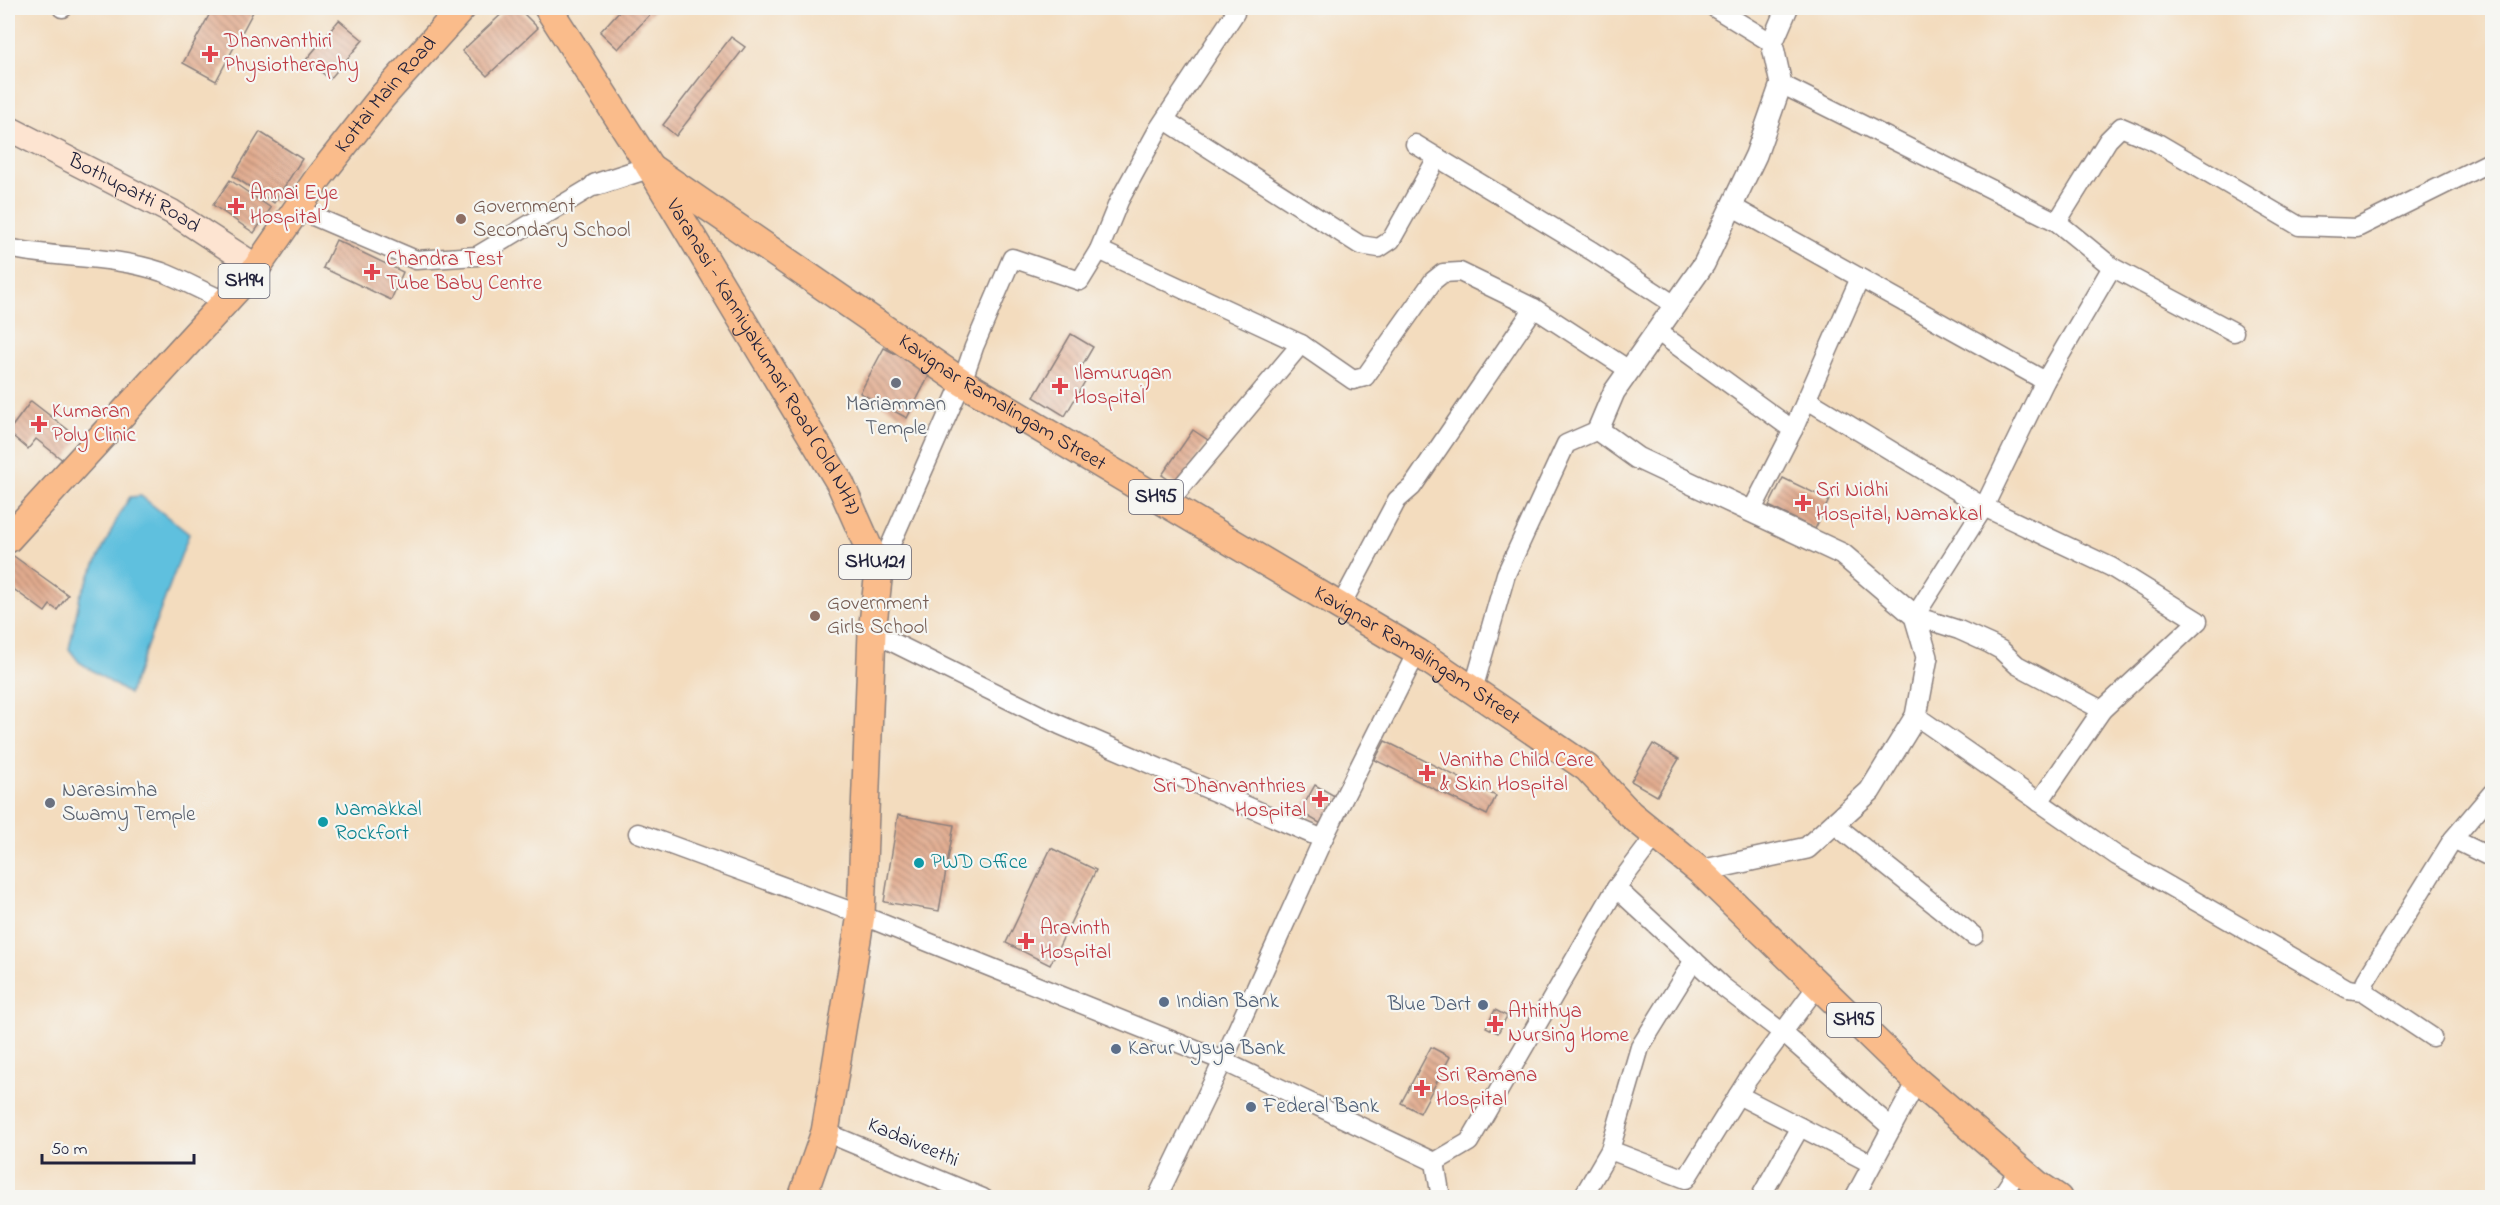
<svg xmlns="http://www.w3.org/2000/svg" width="2500" height="1205" viewBox="0 0 2500 1205" font-family="'Indie Flower',sans-serif">
<style>
.water{fill:#5fc0de;stroke:#40718c;stroke-width:1.5}
.building{fill:url(#building-back-hatch)}
.lines{fill:none;stroke-linecap:round;stroke-linejoin:round}
.minor-casing{stroke:#8a7f7c;stroke-width:21}
.tertiary-casing{stroke:#8a7f7c;stroke-width:24}
.secondary-casing{stroke:#8a7f7c;stroke-width:27}
.primary-casing{stroke:#8a7f7c;stroke-width:30}
.minor{stroke:#fff;stroke-width:18}
.tertiary{stroke:#fff;stroke-width:21}
.secondary{stroke:#fde4d1;stroke-width:24}
.primary{stroke:#fabc8b;stroke-width:27}
.health-dot{fill:#e0444e;stroke:#f6f6f2;stroke-width:2}
.education-dot{fill:#8d6e63;stroke:#f6f6f2;stroke-width:2}
.worship-dot{fill:#6b7280;stroke:#f6f6f2;stroke-width:2}
.culture-dot{fill:#0f9aa8;stroke:#f6f6f2;stroke-width:2}
.service-dot{fill:#5c6f8a;stroke:#f6f6f2;stroke-width:2}
.labels{text-anchor:middle;dominant-baseline:central;stroke-width:4.5;stroke-linejoin:round;paint-order:stroke}
.shield{fill:#f6f6f2;stroke:#626272;stroke-width:1.5}
.shield-label{font-size:20px;font-weight:bold;fill:#22223b}
.health-label{font-size:21px;fill:#be3a42;stroke:#f6f6f2;text-anchor:start}
.street-label{font-size:21px;fill:#22223b;stroke:#f6f6f2}
.education-label{font-size:21px;fill:#785e54;stroke:#f6f6f2;text-anchor:start}
.worship-label{font-size:21px;fill:#5b616d;stroke:#f6f6f2}
.culture-label{font-size:21px;fill:#0d838f;stroke:#f6f6f2;text-anchor:start}
.service-label{font-size:21px;fill:#4e5e75;stroke:#f6f6f2;text-anchor:start}
</style>
<defs>
<pattern id="building-back-hatch" width="6" height="6" patternUnits="userSpaceOnUse" patternTransform="scale(1.5)"><rect width="6" height="6" fill="#e1ab8e"/><path d="M-1 5l2 2M0 0l6 6M5-1l2 2" fill="none" stroke="#b68b75"/></pattern>
</defs>
<rect width="100%" height="100%" fill="#f6f6f2"/>
<filter id="ink" filterUnits="userSpaceOnUse"><feTurbulence type="fractalNoise" baseFrequency=".0167" numOctaves="2"/><feDisplacementMap in="SourceGraphic" scale="12" xChannelSelector="R" yChannelSelector="G"/><feConvolveMatrix kernelMatrix="1 2 1 2 8 2 1 2 1" color-interpolation-filters="sRGB"/></filter>
<filter id="wash" filterUnits="userSpaceOnUse"><feTurbulence type="fractalNoise" baseFrequency=".008" numOctaves="4" result="noise"/><feDisplacementMap in="SourceGraphic" scale="24" xChannelSelector="R" yChannelSelector="G"/><feGaussianBlur stdDeviation="1.35" result="paint"/><feColorMatrix in="noise" values="0 0 0 0 0 0 0 0 0 0 0 0 0 0 0 0 0 1.4 0 .05"/><feComposite in="paint" operator="in"/></filter>
<g filter="url(#wash)">
<rect width="100%" height="100%" fill="#f3dcbe"/>
<!-- water -->
<path class="water" d="M141,496L189,534L129,694L79,662L69,649L80,596L120,513L130,497Z"/>
<g id="blocks">
<!-- building -->
<g class="building">
<path d="M213,8H255L216,81L183,63Z"/>
<path d="M508,8H518L538,28L487,76L462,51Z"/>
<path d="M622,8H656L618,49L600,32Z"/>
<path d="M339,20L363,40L330,79L306,60Z"/>
<path d="M731,37L745,47L676,136L663,125Z"/>
<path d="M260,132L302,159L274,203L233,176Z"/>
<path d="M230,180L271,208L254,233L213,205Z"/>
<path d="M336,240L403,272L391,300L323,268Z"/>
<path d="M1071,334L1093,347L1079,371L1088,376L1065,416L1034,397Z"/>
<path d="M884,348L931,372L907,418L860,393Z"/>
<path d="M31,401L80,439L64,461L36,439L28,449L8,432Z"/>
<path d="M1193,430L1208,440L1178,486L1162,475Z"/>
<path d="M1783,478L1829,500L1815,529L1769,506Z"/>
<path d="M8,552L68,595L57,610L50,605L45,612L8,585Z"/>
<path d="M1385,741L1496,796L1487,815L1375,760Z"/>
<path d="M1653,744L1679,759L1657,796L1631,781Z"/>
<path d="M1315,785L1340,799L1325,826L1300,812Z"/>
<path d="M898,815L954,825L939,911L884,902Z"/>
<path d="M1051,848L1096,870L1050,965L1006,943Z"/>
<path d="M1495,1010L1507,1016L1498,1033L1486,1027Z"/>
<path d="M1431,1047L1450,1057L1420,1113L1401,1103Z"/>
</g>
</g>
</g>
<g filter="url(#ink)">
<use href="#blocks" fill-opacity="0" stroke="#8a7f7c" stroke-width="1.5"/>
<g class="lines">
<!-- minor casing -->
<g class="minor-casing">
<g id="minor">
<path d="M62,8H63"/>
<path d="M1715,8L1772,43"/>
<path d="M1781,84L2057,222L2112,267L2234,332"/>
<path d="M1165,120L1360,245L1379,248L1391,240L1437,158"/>
<path d="M1415,144L1592,251L1675,305"/>
<path d="M1731,206L2045,381"/>
<path d="M297,209L416,260L477,256L595,185"/>
<path d="M2057,222L2108,140L2121,127L2156,142L2299,226L2357,228L2490,162L2492,163"/>
<path d="M8,248C58,259 113,255 162,272C183,280 204,292 225,301"/>
<path d="M1657,331L1793,430L1752,510"/>
<path d="M1301,344L1353,380L1365,377L1433,281L1443,273L1460,272L1534,308"/>
<path d="M1806,399L1984,507L2111,567L2198,621L2102,710L2039,802"/>
<path d="M1793,430L1860,278"/>
<path d="M1167,504L1301,344L1099,250L1119,201L1159,128L1235,13"/>
<path d="M879,571L962,382L974,347L1012,258L1080,281L1099,250"/>
<path d="M1340,607L1397,500L1412,487L1534,308L1629,370"/>
<path d="M872,632L1060,725L1323,839"/>
<path d="M1473,690L1506,574L1566,444L1598,430"/>
<path d="M2102,710L2017,665L2001,650L1990,644L1959,630L1915,616L1984,507L2045,381L2112,267"/>
<path d="M1916,716L2117,856L2348,989L2363,991L2432,1037"/>
<path d="M2492,793L2453,839L2492,858"/>
<path d="M1834,824L1974,936"/>
<path d="M638,833L861,915L1223,1061L1435,1162L1469,1142L1616,888L1656,835"/>
<path d="M1616,888L1723,987L1783,1033L1892,1128"/>
<path d="M2363,991L2366,980L2453,839"/>
<path d="M1738,1095L1872,1164"/>
<path d="M825,1132L983,1198"/>
<path d="M1610,1150L1686,1179L1748,1079L1818,985"/>
<path d="M1435,1162L1441,1198"/>
<path d="M1157,1198L1223,1061L1323,839L1417,652"/>
<path d="M1582,1198L1610,1150L1640,1047L1694,960"/>
<path d="M1760,1198L1800,1127"/>
<path d="M1854,1198L1917,1081"/>
<path d="M2000,1198L2019,1169"/>
</g>
</g>
<!-- tertiary casing -->
<g class="tertiary-casing">
<g id="tertiary">
<path d="M595,185L650,167"/>
<path d="M1700,871L1807,848L1870,791L1916,716L1927,657L1915,616L1842,554L1637,458L1598,430L1614,392L1704,264L1756,155L1781,84L1772,43L1787,8"/>
</g>
</g>
<!-- secondary casing -->
<g class="secondary-casing">
<g id="secondary">
<path id="s1" d="M8,128L172,212L257,267"/>
</g>
</g>
<!-- primary casing -->
<g class="primary-casing">
<g id="primary">
<path id="s2" d="M548,8L650,167L840,483L879,571L872,632L861,915L825,1132L802,1198"/>
<path id="s3" d="M650,167L962,382L1417,652L1587,768L1630,814L1700,871L1917,1081L2037,1184L2058,1198"/>
<path id="s4" d="M8,539L257,267L319,177L382,97L462,8"/>
</g>
</g>
<!-- minor -->
<use href="#minor" class="minor"/>
<!-- tertiary -->
<use href="#tertiary" class="tertiary"/>
<!-- secondary -->
<use href="#secondary" class="secondary"/>
<!-- primary -->
<use href="#primary" class="primary"/>
</g>
</g>
<!-- markers -->
<g class="health-dot">
<path d="M207 45h6v6h6v6h-6v6h-6v-6h-6v-6h6z"/>
<path d="M233 197h6v6h6v6h-6v6h-6v-6h-6v-6h6z"/>
<path d="M369 263h6v6h6v6h-6v6h-6v-6h-6v-6h6z"/>
<path d="M1057 377h6v6h6v6h-6v6h-6v-6h-6v-6h6z"/>
<path d="M36 415h6v6h6v6h-6v6h-6v-6h-6v-6h6z"/>
<path d="M1800 494h6v6h6v6h-6v6h-6v-6h-6v-6h6z"/>
<path d="M1424 764h6v6h6v6h-6v6h-6v-6h-6v-6h6z"/>
<path d="M1317 790h6v6h6v6h-6v6h-6v-6h-6v-6h6z"/>
<path d="M1023 932h6v6h6v6h-6v6h-6v-6h-6v-6h6z"/>
<path d="M1492 1015h6v6h6v6h-6v6h-6v-6h-6v-6h6z"/>
<path d="M1419 1079h6v6h6v6h-6v6h-6v-6h-6v-6h6z"/>
</g>
<g class="education-dot">
<circle cx="461" cy="219" r="6"/>
<circle cx="815" cy="616" r="6"/>
</g>
<g class="worship-dot">
<circle cx="896" cy="383" r="6"/>
<circle cx="50" cy="803" r="6"/>
</g>
<g class="culture-dot">
<circle cx="323" cy="822" r="6"/>
<circle cx="919" cy="863" r="6"/>
</g>
<g class="service-dot">
<circle cx="1164" cy="1002" r="6"/>
<circle cx="1483" cy="1005" r="6"/>
<circle cx="1116" cy="1049" r="6"/>
<circle cx="1251" cy="1107" r="6"/>
</g>
<g class="labels">
<!-- shield labels -->
<g class="shield">
<rect x="218.5" y="264" width="51" height="34" rx="4.5"/>
<rect x="1129" y="480" width="54" height="34" rx="4.5"/>
<rect x="839" y="545" width="72" height="34" rx="4.5"/>
<rect x="1827" y="1003" width="54" height="34" rx="4.5"/>
</g>
<g class="shield-label">
<text x="244" y="281">SH94</text>
<text x="1156" y="497">SH95</text>
<text x="875" y="562">SHU121</text>
<text x="1854" y="1020">SH95</text>
</g>
<!-- health labels -->
<g class="health-label">
<text x="224" y="42">Dhanvanthiri<tspan x="224" dy="24">Physiotheraphy</tspan></text>
<text x="250" y="194">Annai Eye<tspan x="250" dy="24">Hospital</tspan></text>
<text x="386" y="260">Chandra Test<tspan x="386" dy="24">Tube Baby Centre</tspan></text>
<text x="1074" y="374">Ilamurugan<tspan x="1074" dy="24">Hospital</tspan></text>
<text x="52" y="412">Kumaran<tspan x="52" dy="24">Poly Clinic</tspan></text>
<text x="1816" y="491">Sri Nidhi<tspan x="1816" dy="24">Hospital, Namakkal</tspan></text>
<text x="1440" y="761">Vanitha Child Care<tspan x="1440" dy="24">&amp; Skin Hospital</tspan></text>
<text x="1306" y="787" text-anchor="end">Sri Dhanvanthries<tspan x="1306" dy="24">Hospital</tspan></text>
<text x="1040" y="929">Aravinth<tspan x="1040" dy="24">Hospital</tspan></text>
<text x="1508" y="1012">Athithya<tspan x="1508" dy="24">Nursing Home</tspan></text>
<text x="1436" y="1076">Sri Ramana<tspan x="1436" dy="24">Hospital</tspan></text>
</g>
<!-- street labels -->
<g class="street-label">
<text stroke="none"><textPath href="#s4" startOffset="584">Kottai Main Road</textPath></text>
<text stroke="none"><textPath href="#s1" startOffset="142">Bothupatti Road</textPath></text>
<text stroke="none"><textPath href="#s2" startOffset="410">Varanasi - Kanniyakumari Road (Old NH7)</textPath></text>
<text stroke="none"><textPath href="#s3" startOffset="424">Kavignar Ramalingam Street</textPath></text>
<text stroke="none"><textPath href="#s3" startOffset="910">Kavignar Ramalingam Street</textPath></text>
<text transform="translate(913 1143) rotate(23)">Kadaiveethi</text>
</g>
<!-- education labels -->
<g class="education-label">
<text x="473" y="207">Government<tspan x="473" dy="24">Secondary School</tspan></text>
<text x="827" y="604">Government<tspan x="827" dy="24">Girls School</tspan></text>
</g>
<!-- worship labels -->
<g class="worship-label">
<text x="896" y="405">Mariamman<tspan x="896" dy="24">Temple</tspan></text>
<text x="62" y="791" text-anchor="start">Narasimha<tspan x="62" dy="24">Swamy Temple</tspan></text>
</g>
<!-- culture labels -->
<g class="culture-label">
<text x="335" y="810">Namakkal<tspan x="335" dy="24">Rockfort</tspan></text>
<text x="931" y="863">PWD Office</text>
</g>
<!-- service labels -->
<g class="service-label">
<text x="1176" y="1002">Indian Bank</text>
<text x="1471" y="1005" text-anchor="end">Blue Dart</text>
<text x="1128" y="1049">Karur Vysya Bank</text>
<text x="1263" y="1107">Federal Bank</text>
</g>
</g>
<!-- margin -->
<rect width="2500" height="1205" fill="none" stroke="#f6f6f2" stroke-width="30"/>
<!-- scale -->
<path d="M42 1154v9h152v-9" fill="none" stroke="#22223b" stroke-width="3"/>
<text x="51" y="1154" font-size="18" fill="#22223b" stroke="#f6f6f2" stroke-width="4.5" paint-order="stroke">50 m</text>
</svg>
